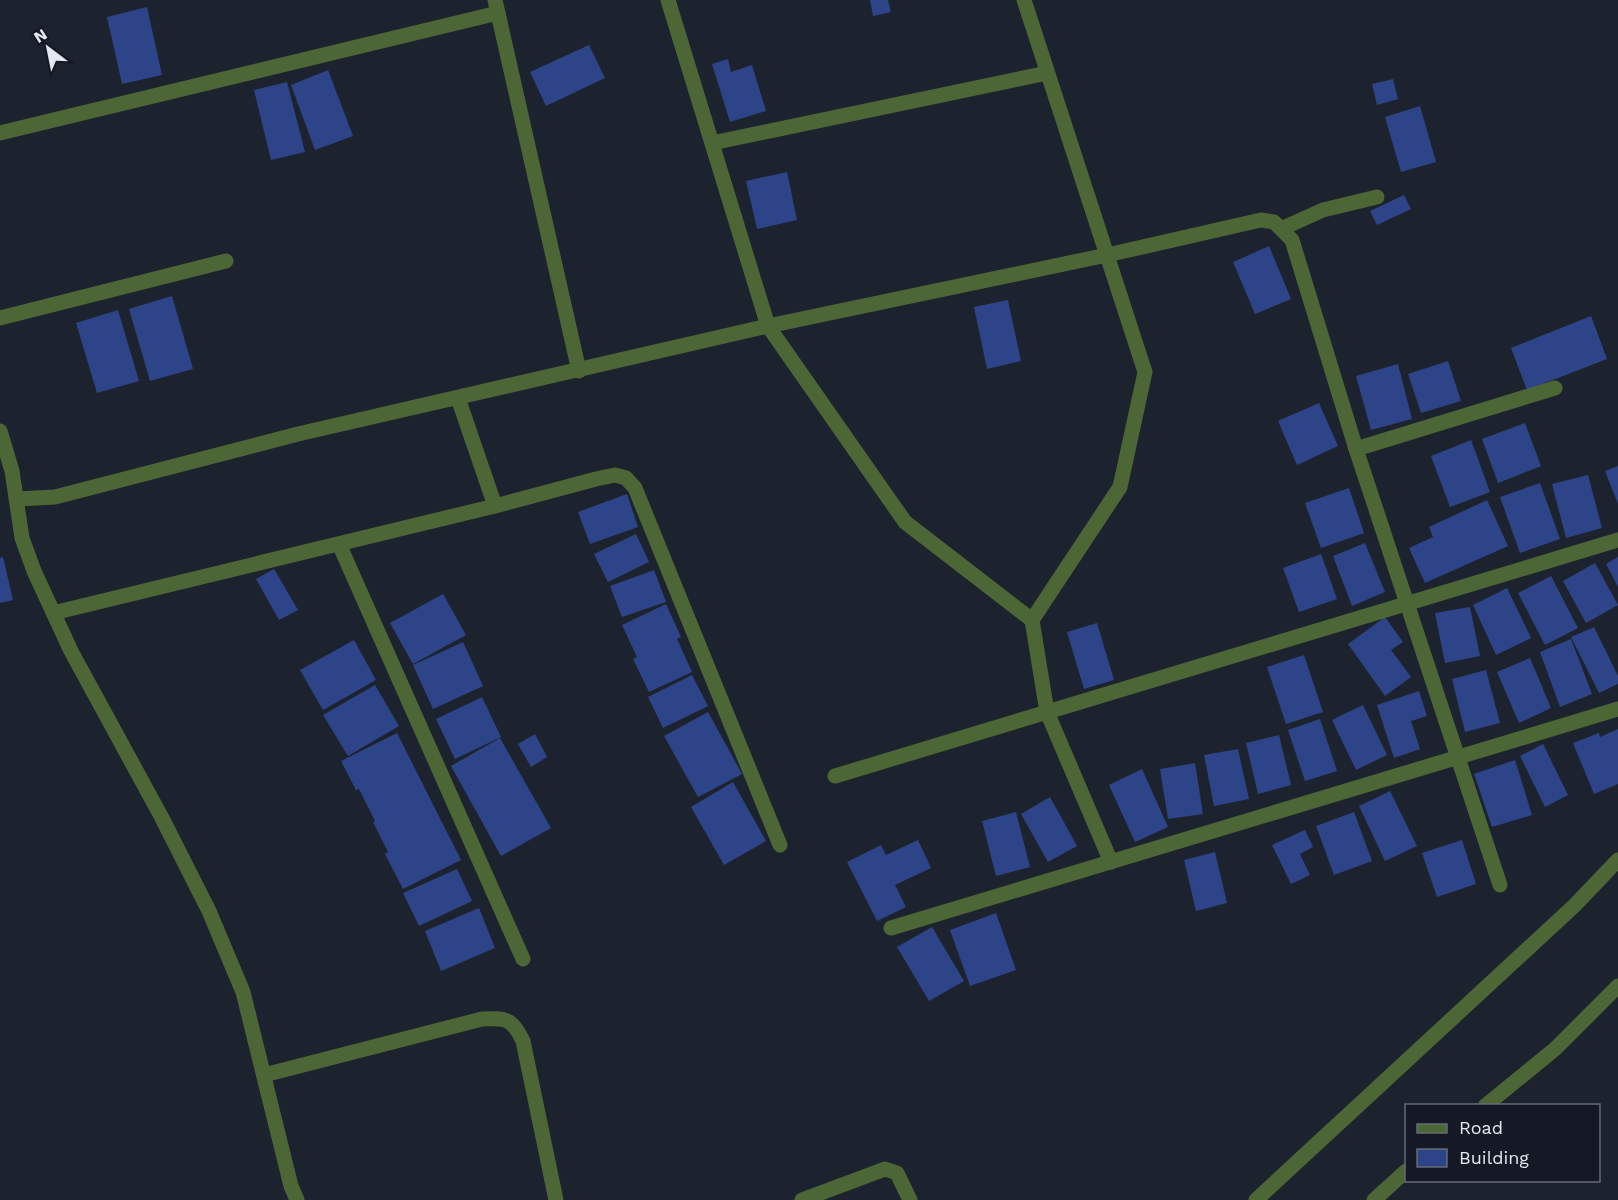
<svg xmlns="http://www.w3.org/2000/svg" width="1618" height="1200" viewBox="0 0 1618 1200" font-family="'Work Sans',sans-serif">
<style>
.building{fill:#2d4588}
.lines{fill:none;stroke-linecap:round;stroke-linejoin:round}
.street{stroke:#4d6635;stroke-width:15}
</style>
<rect width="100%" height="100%" fill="#1d222f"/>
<!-- building -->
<g class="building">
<path d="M870,0H888L891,12L873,16Z"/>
<path d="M147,7L162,75L122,84L107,17Z"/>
<path d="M589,45L605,78L546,106L530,72Z"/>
<path d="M728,59L731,72L752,65L766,111L730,122L712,64Z"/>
<path d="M328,70L353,136L315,150L291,85Z"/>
<path d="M1393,79L1398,99L1377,105L1372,84Z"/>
<path d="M287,82L305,152L271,160L254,90Z"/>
<path d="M1420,106L1436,162L1401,172L1385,117Z"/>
<path d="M787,172L797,220L757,229L746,181Z"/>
<path d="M1404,195L1411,209L1377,225L1370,211Z"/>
<path d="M1269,246L1291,299L1255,314L1233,262Z"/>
<path d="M172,296L193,369L150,381L129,309Z"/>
<path d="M1008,300L1021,361L987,369L974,307Z"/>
<path d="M118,310L139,381L97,393L76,323Z"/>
<path d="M1591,316L1607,359L1527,390L1511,348Z"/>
<path d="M1448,361L1461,401L1421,413L1408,374Z"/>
<path d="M1398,364L1412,419L1371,430L1356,376Z"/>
<path d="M1319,403L1338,446L1297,465L1278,421Z"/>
<path d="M1525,423L1541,466L1498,483L1482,439Z"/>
<path d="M1471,440L1490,492L1450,507L1431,456Z"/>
<path d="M1618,466V504L1605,471Z"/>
<path d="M1588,475L1602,528L1566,538L1552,484Z"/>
<path d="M1540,483L1560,539L1520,553L1500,497Z"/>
<path d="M1349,488L1364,533L1321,548L1305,503Z"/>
<path d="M627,494L638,527L590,544L578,512Z"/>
<path d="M1487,500L1508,546L1425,583L1409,548L1433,537L1429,527Z"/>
<path d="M636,534L649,562L608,582L594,554Z"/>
<path d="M1365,543L1385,592L1352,606L1333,556Z"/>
<path d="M1321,554L1337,599L1299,612L1283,568Z"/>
<path d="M3,557L13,600L0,603V558Z"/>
<path d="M1618,557V587L1606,564Z"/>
<path d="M1595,563L1618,605L1586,623L1563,581Z"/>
<path d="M274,569L298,610L279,620L256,579Z"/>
<path d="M654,570L666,602L622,617L610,586Z"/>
<path d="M1551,576L1578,628L1545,645L1518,593Z"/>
<path d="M1507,588L1531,638L1496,655L1473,605Z"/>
<path d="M443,594L466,635L413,664L390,623Z"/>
<path d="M666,604L681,637L677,639L692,672L649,692L633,659L637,657L622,625Z"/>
<path d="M1470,607L1480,656L1445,663L1435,613Z"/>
<path d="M1385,617L1403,642L1391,650L1411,677L1385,696L1348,644Z"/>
<path d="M1097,623L1114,680L1084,689L1067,632Z"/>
<path d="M1594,627L1618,676V684L1599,693L1571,637Z"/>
<path d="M1571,639L1592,694L1560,707L1540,652Z"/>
<path d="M354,640L376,680L323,710L300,670Z"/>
<path d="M463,642L483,686L433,709L413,665Z"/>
<path d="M1304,655L1323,712L1286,724L1267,667Z"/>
<path d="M1530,658L1551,708L1519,723L1497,672Z"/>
<path d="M1486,670L1500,723L1465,732L1452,679Z"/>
<path d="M692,675L708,706L663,728L648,697Z"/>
<path d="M375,685L399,726L348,756L323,715Z"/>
<path d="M1419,691L1427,716L1411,721L1420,749L1394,758L1377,705Z"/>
<path d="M482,697L501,737L455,759L436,719Z"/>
<path d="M1363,705L1387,755L1356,770L1332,720Z"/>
<path d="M708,712L742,774L698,797L664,736Z"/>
<path d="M1320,719L1337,771L1305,781L1288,730Z"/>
<path d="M1618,729V784L1594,794L1573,743L1599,733L1600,737Z"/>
<path d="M397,733L461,860L403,889L385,854L388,852L373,822L375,821L359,789L356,790L341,761Z"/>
<path d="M535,734L547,757L531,767L518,744Z"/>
<path d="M1279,735L1291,785L1258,794L1246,743Z"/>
<path d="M500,738L551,828L501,856L451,766Z"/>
<path d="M1543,744L1568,795L1545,807L1520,756Z"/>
<path d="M1238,749L1249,799L1214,806L1204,755Z"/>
<path d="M1515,760L1532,815L1492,827L1474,774Z"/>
<path d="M1195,763L1203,814L1168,819L1160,769Z"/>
<path d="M1142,769L1168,827L1135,842L1109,785Z"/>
<path d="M733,782L766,841L724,865L691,807Z"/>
<path d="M1390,791L1417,846L1385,861L1359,806Z"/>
<path d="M1050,797L1077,846L1048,862L1021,814Z"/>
<path d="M1016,812L1030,867L996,876L982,821Z"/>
<path d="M1354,812L1372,861L1334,875L1316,826Z"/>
<path d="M1305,830L1313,847L1300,854L1310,875L1291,884L1272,845Z"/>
<path d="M918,840L931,868L895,885L906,907L877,921L847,862L881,845L886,855Z"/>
<path d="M1462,840L1476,884L1437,897L1422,853Z"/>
<path d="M1215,852L1227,903L1196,911L1184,860Z"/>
<path d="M457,869L472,901L419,926L403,893Z"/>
<path d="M479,908L495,948L441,971L425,931Z"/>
<path d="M996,913L1016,970L970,986L950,930Z"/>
<path d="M932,927L964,981L929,1001L897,947Z"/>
</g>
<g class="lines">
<!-- street -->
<g class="street">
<path d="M495,0L579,371"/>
<path d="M668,0L768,326L905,522L1032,620"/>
<path d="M1024,0L1145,372L1120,487L1032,620L1047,712L1111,862"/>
<path d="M0,133L498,13"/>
<path d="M712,143L1047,73"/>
<path d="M1283,228L1323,210L1377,197"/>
<path d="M0,318L226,261"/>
<path d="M458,398L495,506"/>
<path d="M0,431L12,471L22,538L34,571L71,651L162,818L209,911L243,992L291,1186L297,1200"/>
<path d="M1356,449L1555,388"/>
<path d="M17,499L55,497L298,434L768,326L1107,255L1261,220L1274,222L1292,240L1356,449L1500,885"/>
<path d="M339,544L523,959"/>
<path d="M53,613L495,506L596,479L615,475L626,478L635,488L780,845"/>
<path d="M835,776L1618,540"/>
<path d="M891,928L1618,709"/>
<path d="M264,1075L482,1019C506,1018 512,1018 523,1041L556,1200"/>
<path d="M1485,1106L1555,1049L1618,986"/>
<path d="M802,1200L885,1169L897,1173L910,1200"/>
<path d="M1256,1200L1575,905L1618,860"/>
<path d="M1374,1200L1406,1171"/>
</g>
</g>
<!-- legend -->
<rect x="1405" y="1104" width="195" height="78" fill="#141925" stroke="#676b76" stroke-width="1.5"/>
<rect x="1417" y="1124" width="30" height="9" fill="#4d6635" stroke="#676b76" stroke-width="1.5"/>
<text x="1459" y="1134" font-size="18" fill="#e3e7f0">Road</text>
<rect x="1417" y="1149" width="30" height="18" fill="#2d4588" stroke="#676b76" stroke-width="1.5"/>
<text x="1459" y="1164" font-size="18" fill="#e3e7f0">Building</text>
<!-- north arrow -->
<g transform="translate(48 48) rotate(328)" stroke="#141925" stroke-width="4.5" paint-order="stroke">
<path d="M0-4.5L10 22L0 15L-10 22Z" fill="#e3e7f0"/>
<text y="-9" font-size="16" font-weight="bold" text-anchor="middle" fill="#e3e7f0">N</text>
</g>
</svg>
